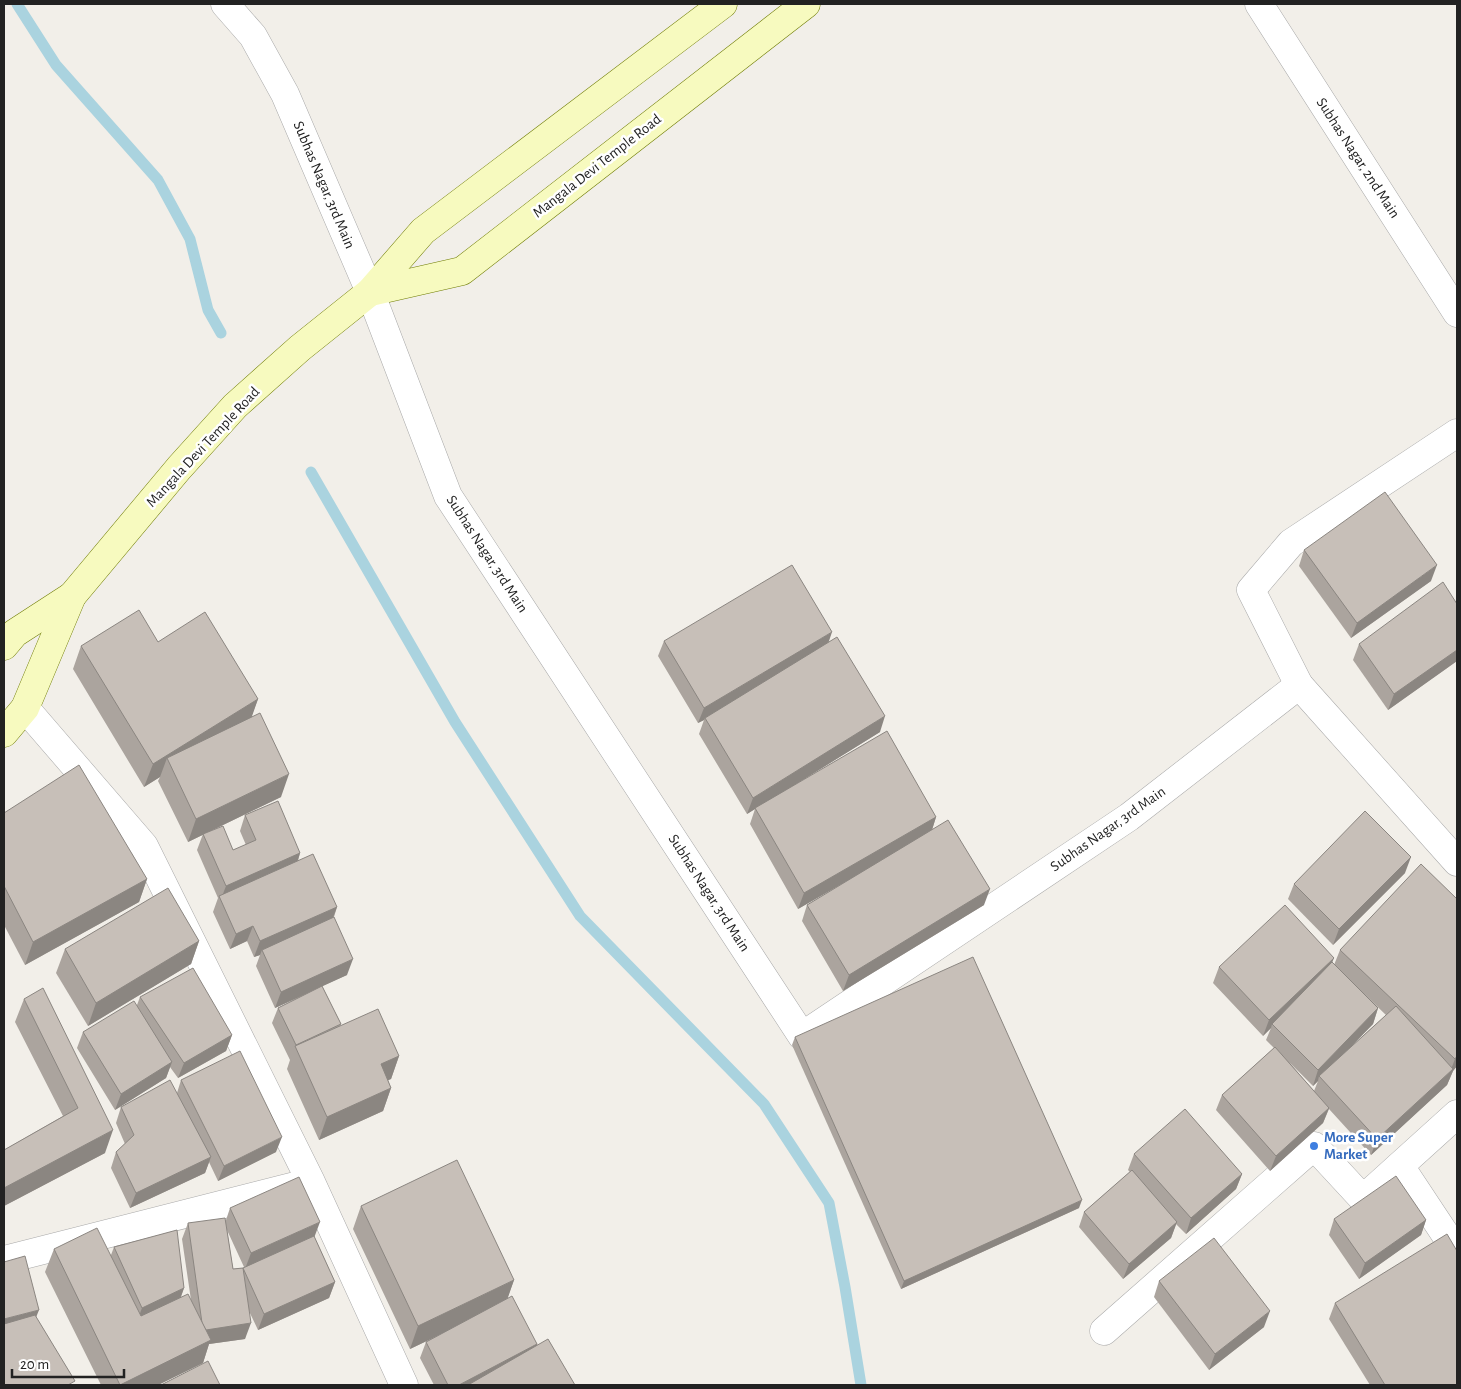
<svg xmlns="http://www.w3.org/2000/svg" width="1461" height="1389" viewBox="0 0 1461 1389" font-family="'Alegreya Sans',sans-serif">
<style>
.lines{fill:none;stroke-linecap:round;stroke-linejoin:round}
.stream{stroke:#aad3df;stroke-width:11}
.minor-casing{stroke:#a9a9a9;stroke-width:29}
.secondary-casing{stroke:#707d05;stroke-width:29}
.minor{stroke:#fff;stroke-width:28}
.secondary{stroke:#f7fabf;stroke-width:28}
.wall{fill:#aba49e;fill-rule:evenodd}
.shaded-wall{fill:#8b8681}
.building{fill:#c7bfb8;stroke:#8b8681}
.shop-dot{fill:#3f7fe0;stroke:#fff;stroke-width:2}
.labels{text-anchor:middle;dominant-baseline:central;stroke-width:5;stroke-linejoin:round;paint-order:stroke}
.street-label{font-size:15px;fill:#222;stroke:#fff}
.shop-label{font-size:15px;font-weight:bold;fill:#366cbe;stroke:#fff;text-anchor:start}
</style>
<rect width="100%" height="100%" fill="#f2efe9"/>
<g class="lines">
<!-- stream -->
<g class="stream">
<path d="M17,4L56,65L158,180L190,239L208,310L221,333"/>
<path d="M311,472L455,722L580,916L764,1104L829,1203L845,1287L861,1385"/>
</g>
<!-- minor casing -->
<g class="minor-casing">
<g id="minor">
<path d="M225,4L253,36L285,94L370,292L448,496L802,1036L1129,817L1299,685L1457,862"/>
<path d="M1259,4L1457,313"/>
<path d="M1299,685L1251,590L1291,543L1457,433"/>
<path d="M25,708L144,846L311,1182L404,1385"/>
<path d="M1400,1166L1457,1252"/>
<path d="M4,1260L295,1186"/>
<path d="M1104,1331L1314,1146L1363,1199L1457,1114"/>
</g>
</g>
<!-- secondary casing -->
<g class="secondary-casing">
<g id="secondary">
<path d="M370,292L462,271L806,4"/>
<path d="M4,646L15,633L72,596"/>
<path d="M4,733L25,708L72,596L179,468L235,406L300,348L370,292L423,231L723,4"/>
</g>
</g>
<!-- minor -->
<use href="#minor" class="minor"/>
<!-- secondary -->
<use href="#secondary" class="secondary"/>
</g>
<!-- wall -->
<g class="wall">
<path d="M1304,550L1431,581L1351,638L1299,566Z"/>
<path d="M1457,604V661L1388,710L1353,660L1359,644Z"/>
<path d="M664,641L829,642L880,732L785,791L936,817L932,830L984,905L843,991L802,921L807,905L860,873L798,909L750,824L755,809L747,814L699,734L704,720L698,723L658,656Z"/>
<path d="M158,642L258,699L251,717L281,797L188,842L158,781L160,777L144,787L73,669L81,646Z"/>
<path d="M4,813L147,879L139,902L25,965L4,925Z"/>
<path d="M245,815L300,853L298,861L337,907L334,917L347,975L322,986L341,1024L340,1026L399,1056L391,1079L388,1080L391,1088L383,1111L319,1140L287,1069L290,1060L272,1023L278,1008L302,996L275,1008L256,966L260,955L254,957L247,941L230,949L213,912L218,898L197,850L203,834L233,850L246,845L240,831Z"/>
<path d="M1405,873L1333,945L1288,899L1294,884Z"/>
<path d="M1457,899V1066L1453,1071L1447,1085L1371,1155L1329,1109L1323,1123L1270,1171L1216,1110L1222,1095L1274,1048L1266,1040L1271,1028L1263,1036L1213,983L1219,967L1332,963L1334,965L1340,950ZM1356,986L1386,1015L1345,1052L1373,1024L1378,1008ZM1289,1062L1313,1086L1318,1081L1314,1091Z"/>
<path d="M199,941L191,964L88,1026L56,973L65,949Z"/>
<path d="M140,997L232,1035L226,1051L178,1078L170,1067L166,1078L115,1110L77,1048L83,1032L137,1005Z"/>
<path d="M24,999L105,1153L4,1206V1150L63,1116L15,1022Z"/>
<path d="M795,1037L1079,1208L901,1289L792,1045Z"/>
<path d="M181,1080L276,1152L218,1181L209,1162L205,1173L130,1208L111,1168L116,1152L125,1144L116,1123L121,1107L177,1093Z"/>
<path d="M1134,1154L1242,1174L1236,1189L1186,1234L1176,1224L1171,1238L1123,1279L1079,1227L1084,1212L1130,1172L1128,1170Z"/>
<path d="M361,1206L514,1280L507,1299L537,1344L575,1385H434L420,1358L426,1342L439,1335L410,1349L353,1229Z"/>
<path d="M230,1208L314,1236L335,1282L329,1298L258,1330L249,1311L245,1339L209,1344L203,1363L158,1385H101L45,1272L54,1249L111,1255L114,1247L184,1288L181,1297L191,1300L182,1239L188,1223L226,1220ZM227,1230L244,1267L243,1268L233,1269Z"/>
<path d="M1334,1219L1426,1220L1421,1235L1359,1279L1329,1235Z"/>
<path d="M1159,1281L1264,1327L1209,1370L1154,1297Z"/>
<path d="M1335,1303L1457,1385H1370L1329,1319Z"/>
</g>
<!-- shaded-wall -->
<g class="shaded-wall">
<path d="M1437,565L1431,581L1351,638L1357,623Z"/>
<path d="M832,632L827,647L705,718L704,720L698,723L704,708Z"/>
<path d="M1457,650V661L1388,710L1394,694Z"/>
<path d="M258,699L250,722L167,758L160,777L144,787L153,764Z"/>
<path d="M885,716L880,732L756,809L755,808V809L747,814L753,798Z"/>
<path d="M289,774L281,797L188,842L196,819Z"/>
<path d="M936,817L931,833L798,909L804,893Z"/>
<path d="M300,853L295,869L221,899L226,886Z"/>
<path d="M1411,857L1405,873L1333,945L1339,929Z"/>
<path d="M147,879L139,902L25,965L33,942Z"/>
<path d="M990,889L984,905L843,991L849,975Z"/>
<path d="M337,907L331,923L262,950L260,955L254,957L260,941Z"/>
<path d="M253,926L247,941L230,949L236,934Z"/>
<path d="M199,941L191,964L88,1026L96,1003Z"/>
<path d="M1334,958L1328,973L1272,1024L1271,1028L1263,1036L1269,1020Z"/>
<path d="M353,959L347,975L275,1008L281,992Z"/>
<path d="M1378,1008L1373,1024L1321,1078L1319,1076L1318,1081L1313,1086L1318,1070Z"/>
<path d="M232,1035L226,1051L178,1078L184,1063Z"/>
<path d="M399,1056L391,1079L372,1087L381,1064Z"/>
<path d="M1457,1056V1066L1453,1071L1447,1085L1371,1155L1377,1139L1450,1072L1455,1059Z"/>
<path d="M172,1062L166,1078L115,1110L121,1094Z"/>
<path d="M391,1088L383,1111L319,1140L327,1117Z"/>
<path d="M1329,1108L1323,1123L1270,1171L1276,1156Z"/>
<path d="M113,1130L105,1153L4,1206V1188Z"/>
<path d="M282,1137L276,1152L218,1181L224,1166Z"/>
<path d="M211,1157L205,1173L130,1208L136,1193Z"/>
<path d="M1242,1174L1236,1189L1186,1234L1191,1218Z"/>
<path d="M1082,1200L1079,1208L901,1289L904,1281Z"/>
<path d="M1426,1220L1421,1235L1359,1279L1365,1263Z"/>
<path d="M320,1222L314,1238L245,1269L251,1253Z"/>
<path d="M1177,1222L1171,1238L1123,1279L1129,1264Z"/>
<path d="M514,1280L506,1303L410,1349L418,1326Z"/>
<path d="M335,1282L329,1298L258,1330L264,1314Z"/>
<path d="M184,1288L178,1304L136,1324L142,1308Z"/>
<path d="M39,1310L33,1325L4,1333V1319Z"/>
<path d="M1270,1311L1264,1327L1209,1370L1215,1354Z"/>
<path d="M251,1323L245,1339L209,1344L203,1363L158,1385H120L203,1330Z"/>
<path d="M537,1344L532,1360L483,1385H459Z"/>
</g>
<!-- building -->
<g class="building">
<path d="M1385,492L1437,565L1357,623L1304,550Z"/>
<path d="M792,565L832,632L704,708L664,641Z"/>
<path d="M1443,582L1457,604V650L1394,694L1359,644Z"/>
<path d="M139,610L158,642L205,612L258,699L153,764L81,646Z"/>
<path d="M837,637L885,716L753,798L705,718Z"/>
<path d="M260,713L289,774L196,819L167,758Z"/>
<path d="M887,731L936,817L804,893L755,808Z"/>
<path d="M79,765L147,879L33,942L4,886V813Z"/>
<path d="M278,801L300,853L226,886L203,834L223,826L233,850L256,840L245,815Z"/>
<path d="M1365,811L1411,857L1339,929L1294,884Z"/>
<path d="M948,820L990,889L849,975L807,905Z"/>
<path d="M313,854L337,907L260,941L253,926L236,934L219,896Z"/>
<path d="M1421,864L1457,899V1056L1455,1059L1340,950Z"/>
<path d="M168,888L199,941L96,1003L65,949Z"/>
<path d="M1285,905L1334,958L1269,1020L1219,967Z"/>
<path d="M334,917L353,959L281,992L262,950Z"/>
<path d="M973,957L1082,1200L904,1281L795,1037Z"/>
<path d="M1332,962L1378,1008L1318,1070L1272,1024Z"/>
<path d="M193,968L232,1035L184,1063L140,997Z"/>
<path d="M322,986L341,1024L296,1045L278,1008Z"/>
<path d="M43,988L113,1130L4,1188V1150L78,1108L24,999Z"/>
<path d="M134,1001L172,1062L121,1094L83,1032Z"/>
<path d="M1396,1006L1453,1069L1377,1139L1319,1076Z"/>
<path d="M378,1009L399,1056L381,1064L391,1088L327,1117L295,1046Z"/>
<path d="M1275,1047L1329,1108L1276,1156L1222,1095Z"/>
<path d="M240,1051L282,1137L224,1166L181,1080Z"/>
<path d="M170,1080L211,1157L136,1193L116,1152L134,1135L121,1107Z"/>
<path d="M1185,1109L1242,1174L1191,1218L1134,1154Z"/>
<path d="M457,1160L514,1280L418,1326L361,1206Z"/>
<path d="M1132,1170L1177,1222L1129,1264L1084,1212Z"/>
<path d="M1396,1176L1426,1220L1365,1263L1334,1219Z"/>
<path d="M299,1177L320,1222L251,1253L230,1208Z"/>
<path d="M225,1218L233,1269L243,1268L251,1323L206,1330L202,1323L188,1223Z"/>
<path d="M97,1228L141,1316L188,1294L211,1340L120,1385L54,1249Z"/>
<path d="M177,1230L184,1288L142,1308L114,1247Z"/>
<path d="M1447,1234L1457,1251V1385H1385L1335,1303Z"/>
<path d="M314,1236L335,1282L264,1314L243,1268Z"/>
<path d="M1214,1238L1270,1311L1215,1354L1159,1281Z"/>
<path d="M25,1256L39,1310L4,1319V1262Z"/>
<path d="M512,1296L537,1344L459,1385H448L426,1342Z"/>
<path d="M35,1315L75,1381L68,1385H4V1324Z"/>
<path d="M548,1339L575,1385H468Z"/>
<path d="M208,1361L220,1385H161Z"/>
</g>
<!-- markers -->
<circle class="shop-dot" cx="1314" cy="1146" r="5"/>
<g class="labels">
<!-- street labels -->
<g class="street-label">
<text transform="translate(1358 158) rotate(57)">Subhas Nagar, 2nd Main</text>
<text transform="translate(597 166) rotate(-38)">Mangala Devi Temple Road</text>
<text transform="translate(324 185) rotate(67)">Subhas Nagar, 3rd Main</text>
<text transform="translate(203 447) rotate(-47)">Mangala Devi Temple Road</text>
<text transform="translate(487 554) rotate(57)">Subhas Nagar, 3rd Main</text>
<text transform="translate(1108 829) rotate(-35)">Subhas Nagar, 3rd Main</text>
<text transform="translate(709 893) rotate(57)">Subhas Nagar, 3rd Main</text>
</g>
<!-- shop labels -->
<g class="shop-label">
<text x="1324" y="1137">More Super<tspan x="1324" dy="17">Market</tspan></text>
</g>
</g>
<!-- border -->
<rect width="1461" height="1389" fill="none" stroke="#222222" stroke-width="10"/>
<!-- scale -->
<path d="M12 1369v8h112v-8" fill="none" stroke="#222222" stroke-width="2.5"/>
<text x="20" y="1369" font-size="15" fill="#222222" stroke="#ffffff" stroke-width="4" paint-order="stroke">20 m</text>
</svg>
